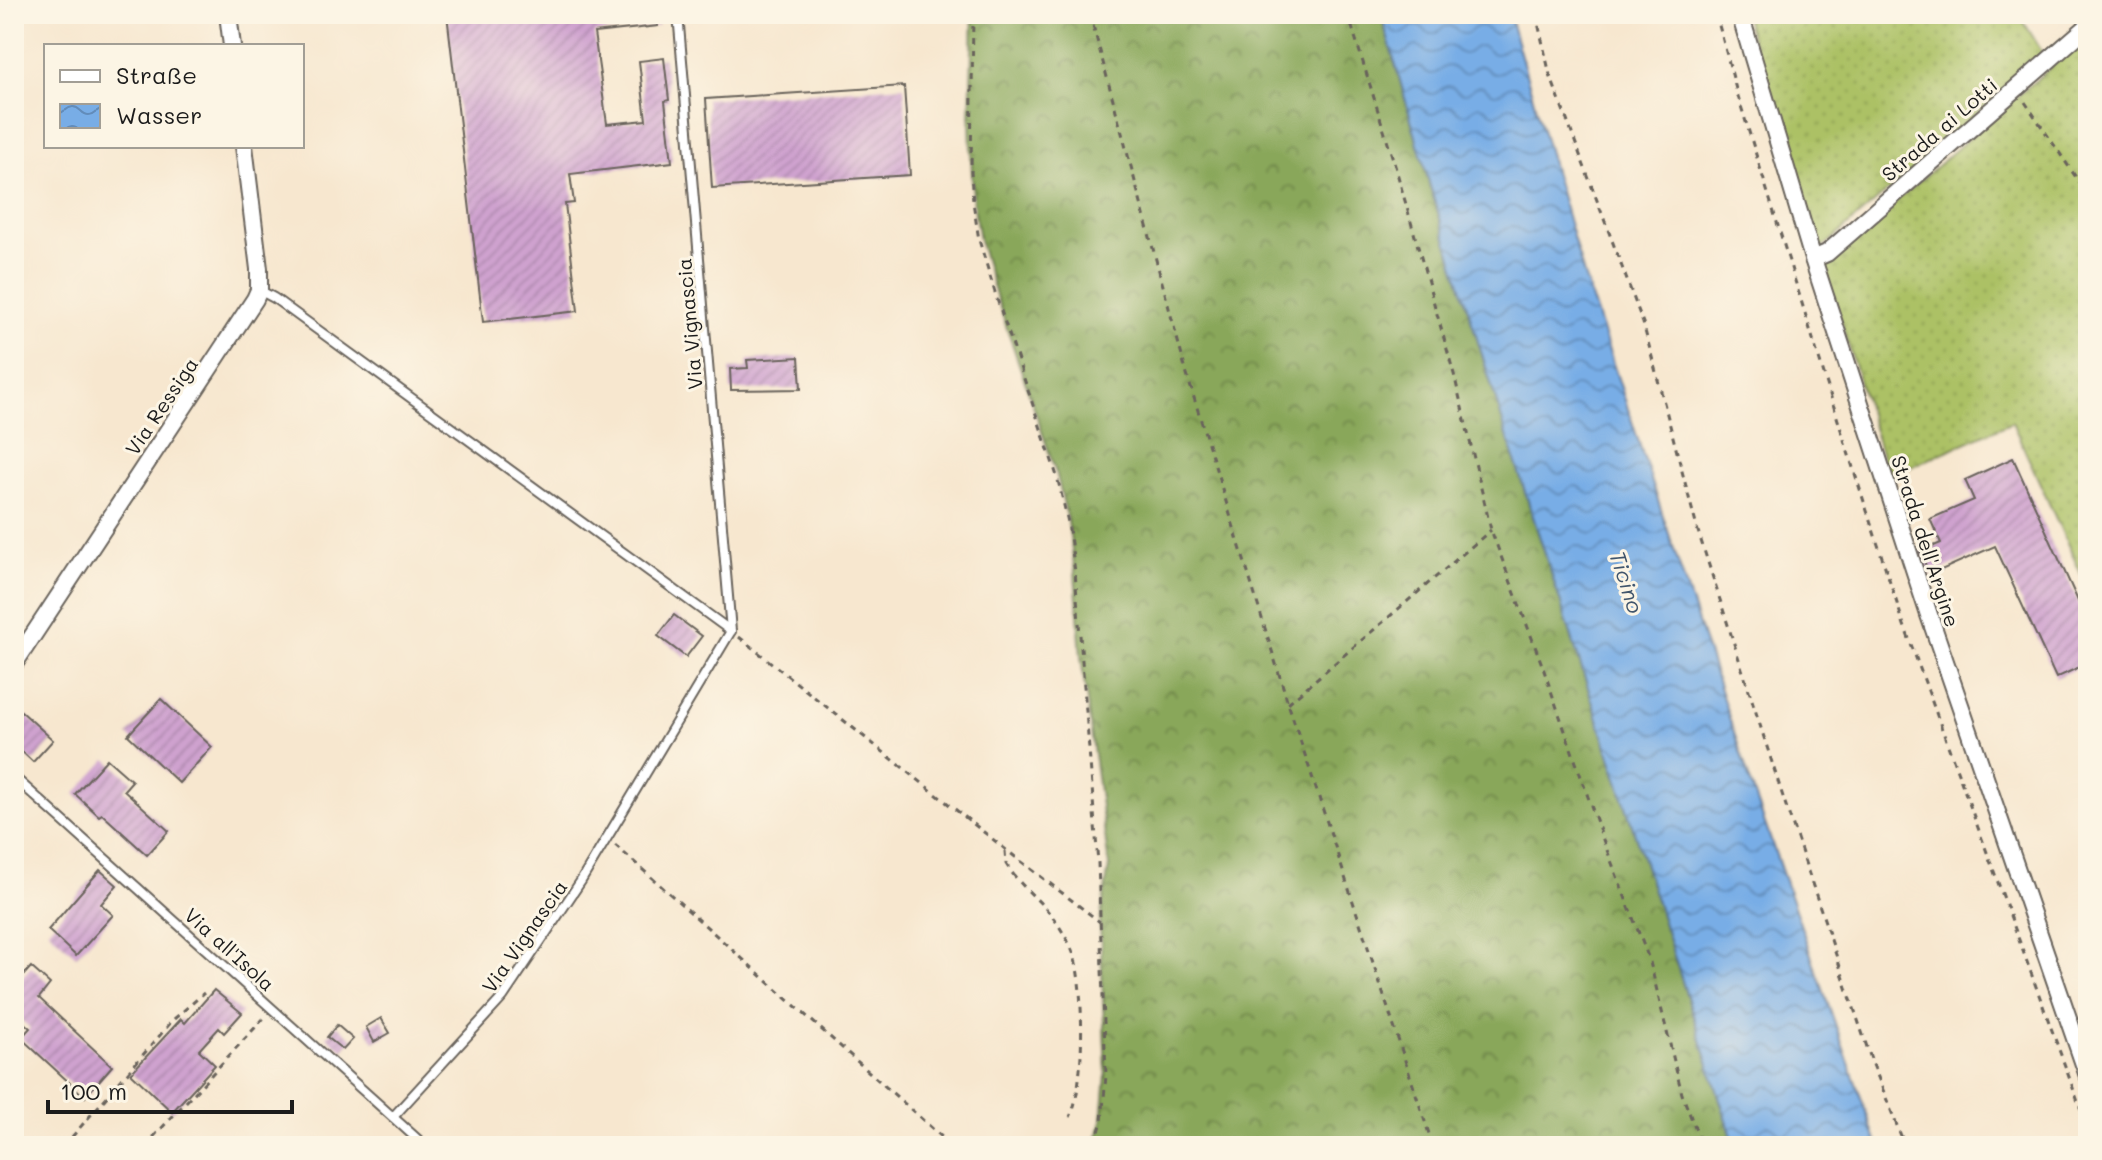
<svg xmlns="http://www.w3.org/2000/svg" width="2102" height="1160" viewBox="0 0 2102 1160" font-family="Mali,sans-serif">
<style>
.grass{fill:url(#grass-dots);stroke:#646e40;stroke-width:2}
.forest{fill:url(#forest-crowns);stroke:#52623b;stroke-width:2}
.water{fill:url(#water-waves);stroke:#4a6481;stroke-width:2}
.building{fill:url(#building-hatch)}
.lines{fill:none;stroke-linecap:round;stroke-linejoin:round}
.lane-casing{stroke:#69635b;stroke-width:12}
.street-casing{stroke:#69635b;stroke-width:20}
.path{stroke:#69635b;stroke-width:3;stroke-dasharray:6 6;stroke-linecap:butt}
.lane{stroke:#fff;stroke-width:8}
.street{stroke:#fff;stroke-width:16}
.labels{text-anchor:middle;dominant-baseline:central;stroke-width:6;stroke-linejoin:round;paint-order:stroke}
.street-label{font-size:20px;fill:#1c1c1c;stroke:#fcf5e5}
.water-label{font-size:22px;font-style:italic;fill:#41566d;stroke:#fcf5e5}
</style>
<defs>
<pattern id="grass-dots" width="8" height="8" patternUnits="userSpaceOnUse" patternTransform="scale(2)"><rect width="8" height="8" fill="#acc165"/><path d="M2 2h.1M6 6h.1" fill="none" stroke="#93a557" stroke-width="1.8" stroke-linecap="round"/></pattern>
<pattern id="forest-crowns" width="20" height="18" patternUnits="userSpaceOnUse" patternTransform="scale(2)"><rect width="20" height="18" fill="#89a75a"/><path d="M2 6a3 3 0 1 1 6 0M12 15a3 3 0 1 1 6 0" fill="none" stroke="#6f874a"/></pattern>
<pattern id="water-waves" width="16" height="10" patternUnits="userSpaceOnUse" patternTransform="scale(2)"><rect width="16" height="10" fill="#78ade6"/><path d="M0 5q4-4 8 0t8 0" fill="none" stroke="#628cba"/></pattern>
<pattern id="building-hatch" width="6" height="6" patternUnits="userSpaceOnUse" patternTransform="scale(2)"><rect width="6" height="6" fill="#cfa2cf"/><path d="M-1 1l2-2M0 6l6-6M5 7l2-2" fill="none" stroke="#b18bb1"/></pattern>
</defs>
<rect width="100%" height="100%" fill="#fcf5e5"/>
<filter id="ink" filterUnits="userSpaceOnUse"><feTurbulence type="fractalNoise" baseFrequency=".0125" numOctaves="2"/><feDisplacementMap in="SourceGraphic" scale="16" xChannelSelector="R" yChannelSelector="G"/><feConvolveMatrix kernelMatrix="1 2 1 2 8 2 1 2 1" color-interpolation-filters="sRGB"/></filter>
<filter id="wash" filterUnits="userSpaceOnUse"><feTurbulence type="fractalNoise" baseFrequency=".006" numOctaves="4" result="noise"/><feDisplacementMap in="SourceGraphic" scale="32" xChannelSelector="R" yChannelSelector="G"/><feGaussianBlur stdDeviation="1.8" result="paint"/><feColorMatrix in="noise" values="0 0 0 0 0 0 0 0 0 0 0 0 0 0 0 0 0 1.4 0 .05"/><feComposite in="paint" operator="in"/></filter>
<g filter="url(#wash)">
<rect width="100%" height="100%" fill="#f7e7cf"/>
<!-- grass -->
<g class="grass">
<path d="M1744,14H2019L2044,55L1821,249L1811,240Z"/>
<path d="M2088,35V589L2012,422L1888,477L1824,264Z"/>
</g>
<!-- forest -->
<path class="forest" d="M973,14H1381L1430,186L1504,426L1735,1146H1095L1102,1121L1106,1075L1100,922L1109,866L1081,657L1075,572L1068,522L1057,476L997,299L979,240L973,202L970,121Z"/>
<!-- water -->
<path class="water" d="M1381,14H1509L1584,275L1749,778L1878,1146H1735L1504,426L1430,186Z"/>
<g id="blocks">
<!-- building -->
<g class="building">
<path d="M447,14H657L658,26L594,33L607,124L646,120L639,61L664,58L669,100L665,101L672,162L570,174L574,203L565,204L578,311L483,322Z"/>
<path d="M904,86L910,175L712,188L706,99Z"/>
<path d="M799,357L801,389L731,390L730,369L748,368L747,360Z"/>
<path d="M2013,458L2088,623V663L2056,678L1995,546L1930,575L1920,552L1941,543L1930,519L1974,500L1965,480Z"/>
<path d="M674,615L702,636L686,657L658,636Z"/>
<path d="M161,699L212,747L179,783L128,735Z"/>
<path d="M21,711L53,740L33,762L14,744V719Z"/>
<path d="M107,759L132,781L124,790L169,831L147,855L102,814L99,816L75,794Z"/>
<path d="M100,870L117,885L101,904L113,915L76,956L48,930Z"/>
<path d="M31,967L50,984L39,998L112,1066L85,1097L21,1038L30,1028L14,1014V986Z"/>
<path d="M214,990L242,1013L224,1033L219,1028L199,1050L215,1065L172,1112L131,1073L181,1019L185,1023Z"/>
<path d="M381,1018L390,1033L374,1042L366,1027Z"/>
<path d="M337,1025L353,1039L343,1050L327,1037Z"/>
</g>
</g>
</g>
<g filter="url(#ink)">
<use href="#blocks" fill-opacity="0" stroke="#69635b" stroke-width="2"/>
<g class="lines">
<!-- lane casing -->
<g class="lane-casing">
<g id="lane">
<path d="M678,14L731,631"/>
<path d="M259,290L274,298L731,631L581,881L503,997L393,1117"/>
<path d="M14,777L425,1146"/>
</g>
</g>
<!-- street casing -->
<g class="street-casing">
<g id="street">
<path d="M228,14L232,46"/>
<path d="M1740,14L1813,259L1929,615L2088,1076"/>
<path d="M1813,259L1827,253L2088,26"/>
<path d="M14,664L255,299L259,290V269L244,146"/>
</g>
</g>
<!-- path -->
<g class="path">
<path d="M973,14L971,172L973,202L979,240L997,299L1057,476L1068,522L1075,572L1098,863L1106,1075L1102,1121L1095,1146"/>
<path d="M1090,14L1187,375L1288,703L1433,1146"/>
<path d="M1348,14L1396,169L1454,374L1491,530L1541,662L1602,837L1650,962L1682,1094L1702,1146"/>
<path d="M1536,14L1550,75L1643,323L1697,528L1784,800L1872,1062L1905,1146"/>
<path d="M1716,14L1737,93L1846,446L1904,625L2088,1129"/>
<path d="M2025,102L2088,195"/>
<path d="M739,637L1005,849L1100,922"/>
<path d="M1288,703L1491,530"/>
<path d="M615,845L952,1146"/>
<path d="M1005,851L1006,864L1010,870C1024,890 1046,905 1059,926C1065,936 1072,947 1075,959C1084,993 1085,1086 1070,1117"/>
<path d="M64,1146L174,1019L204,993"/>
<path d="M145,1146L265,1017"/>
</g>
<!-- lane -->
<use href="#lane" class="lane"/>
<!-- street -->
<use href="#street" class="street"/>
</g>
</g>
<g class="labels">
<!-- street labels -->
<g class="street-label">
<text transform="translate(1939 129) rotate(-41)">Strada ai Lotti</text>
<text transform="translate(689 324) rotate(-95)">Via Vignascia</text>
<text transform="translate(161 406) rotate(-56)">Via Ressiga</text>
<text transform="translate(1926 541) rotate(72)">Strada dell'Argine</text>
<text transform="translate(524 936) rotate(-55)">Via Vignascia</text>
<text transform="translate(230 949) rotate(42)">Via all'Isola</text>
</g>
<!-- water labels -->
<g class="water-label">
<text transform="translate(1627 582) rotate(72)">Ticino</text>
</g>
</g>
<!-- margin -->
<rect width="2102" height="1160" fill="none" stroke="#fcf5e5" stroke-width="48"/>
<!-- legend -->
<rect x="44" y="44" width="260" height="104" fill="#fcf5e5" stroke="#a29e95" stroke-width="2"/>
<rect x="60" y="70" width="40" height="12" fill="#ffffff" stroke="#a29e95" stroke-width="2"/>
<text x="116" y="84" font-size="24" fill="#1c1c1c">Straße</text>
<rect x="60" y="104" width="40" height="24" fill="url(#water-waves)" stroke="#a29e95" stroke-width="2"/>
<text x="116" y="124" font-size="24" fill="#1c1c1c">Wasser</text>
<!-- scale -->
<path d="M48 1100v12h244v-12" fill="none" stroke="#1c1c1c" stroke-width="4"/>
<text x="60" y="1100" font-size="24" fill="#1c1c1c" stroke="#fcf5e5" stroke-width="6" paint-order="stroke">100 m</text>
</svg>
